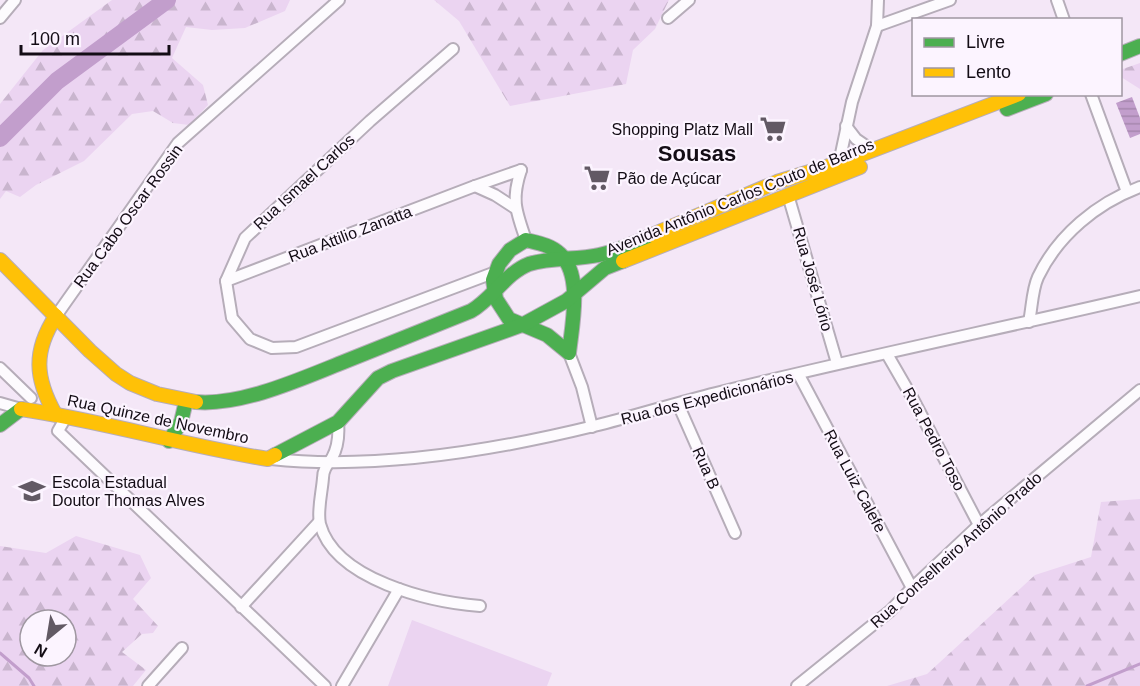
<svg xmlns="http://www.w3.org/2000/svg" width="1140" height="686" viewBox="0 0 1140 686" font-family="Arial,sans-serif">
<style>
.forest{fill:url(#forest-firs);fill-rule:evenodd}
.garden{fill:#ebd4f1}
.water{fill:url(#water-rules)}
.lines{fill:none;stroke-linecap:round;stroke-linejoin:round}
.stream{stroke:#c29ecc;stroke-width:3}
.river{stroke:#c29ecc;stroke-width:18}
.street-casing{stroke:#b6adb9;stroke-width:14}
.fast-casing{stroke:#b6adb9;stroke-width:16}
.slow-casing{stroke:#b6adb9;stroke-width:16}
.street{stroke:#fdfbfe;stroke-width:10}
.fast{stroke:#4caf50;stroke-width:14}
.slow{stroke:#ffc107;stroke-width:14}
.labels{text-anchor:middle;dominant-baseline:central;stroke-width:4.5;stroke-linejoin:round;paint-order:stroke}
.poi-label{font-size:16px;fill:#130c15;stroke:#fcf4ff;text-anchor:start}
.street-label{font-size:16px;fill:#130c15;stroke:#fcf4ff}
.district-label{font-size:22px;font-weight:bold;fill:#130c15;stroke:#fcf4ff}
</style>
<defs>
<pattern id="forest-firs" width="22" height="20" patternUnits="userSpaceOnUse" patternTransform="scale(1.5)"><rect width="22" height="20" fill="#ebd4f1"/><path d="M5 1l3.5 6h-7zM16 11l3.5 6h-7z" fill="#c9b5ce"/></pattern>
<pattern id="water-rules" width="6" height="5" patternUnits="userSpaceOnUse" patternTransform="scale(1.5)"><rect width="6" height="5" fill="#c29ecc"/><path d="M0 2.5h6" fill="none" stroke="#a687ae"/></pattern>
</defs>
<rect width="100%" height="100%" fill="#f4e7f7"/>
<!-- forest -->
<g class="forest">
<path d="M112,0H290L285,11L245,28L212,30L186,27L172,58L203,85L208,105L189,125L173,123L153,111L132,114L84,161L36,185L20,197L6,191L0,199V104L43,50Z"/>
<path d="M434,0H669L655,29L633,50L626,84L510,106L459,21Z"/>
<path d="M1140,63V89L1121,77L1120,70Z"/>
<path d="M1140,499V686H887L927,674L1035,575L1091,557L1101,502Z"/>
<path d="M76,536L140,555L151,578L133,599L158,626L153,633L142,634L122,652L146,670L133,686H0V546L46,553ZM30,620H66V656H30Z"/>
</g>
<!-- garden -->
<path class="garden" d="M412,620L552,673L547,686H388Z"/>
<!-- water -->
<path class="water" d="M1132,97L1140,118V134L1130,138L1116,103Z"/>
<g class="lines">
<!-- stream -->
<g class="stream">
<path d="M0,653L29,678L34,686"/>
<path d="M1087,686L1140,664"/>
</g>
<!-- river -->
<path class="river" d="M0,138L57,81L167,0"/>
<!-- street casing -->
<g class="street-casing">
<g id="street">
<path d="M1057,0L1064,20"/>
<path d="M0,18L15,0"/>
<path d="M668,18L689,0"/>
<path d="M877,26L950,0"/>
<path d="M453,49L370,121L245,238L226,281L232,318L250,339L272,348L296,347L493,273"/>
<path d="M1091,94L1127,192"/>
<path d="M846,126L856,139L872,150"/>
<path d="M839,163L852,102L877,26L878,0"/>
<path d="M521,170C511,200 516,211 526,240"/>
<path d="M475,186L495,195L515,208"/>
<path d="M788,195L837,363"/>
<path d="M226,281L475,186L521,170"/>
<path d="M56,316L178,143L339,0"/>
<path d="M1029,322C1032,308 1032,290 1038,277C1058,235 1097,203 1140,187"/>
<path d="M569,353L582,387L592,427"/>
<path d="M887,354L913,399L979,525"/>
<path d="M0,368L31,398"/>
<path d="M799,375L912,588"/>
<path d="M0,403L21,409"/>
<path d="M678,404L735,533"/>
<path d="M66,417L58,431L325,686"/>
<path d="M338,422C339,433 338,447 332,458C327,465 323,470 323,478C322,492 317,511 320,524C335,580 430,602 480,606"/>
<path d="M271,459C376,470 492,451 594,426C635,416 675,403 716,393C857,358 999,329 1140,296"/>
<path d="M241,607L319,522"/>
<path d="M148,686L182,648"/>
<path d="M342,686L399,589"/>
<path d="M797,686L890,611L912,588L979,525L1140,390"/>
</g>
</g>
<!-- fast casing -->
<g class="fast-casing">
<g id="fast">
<path d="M1120,54L1140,46"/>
<path d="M1007,109L1046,94"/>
<path d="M526,240C538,243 551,245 560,254C583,275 572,325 569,353L547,335L509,319L496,299L493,280L499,264L510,250Z"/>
<path d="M196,402C242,406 303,378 346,361C388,344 429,328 471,311C492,299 506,273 529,264C552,257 576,260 599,255C617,251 635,243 652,235"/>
<path d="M0,425L21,409"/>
<path d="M169,441L181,422L186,401"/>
<path d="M275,455L338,422L378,378L392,371L522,325L566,301L605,268L623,261"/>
</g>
</g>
<!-- slow casing -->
<g class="slow-casing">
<g id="slow">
<path d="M652,235L777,182L839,163L1019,94"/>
<path d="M0,260L90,351L116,374L130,383L157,394L196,402"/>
<path d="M623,261L860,167"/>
<path d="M21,409C104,421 185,446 268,459L275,455"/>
<path d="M55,414C35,378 33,351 56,316"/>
</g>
</g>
<!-- street -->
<use href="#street" class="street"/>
<!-- fast -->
<use href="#fast" class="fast"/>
<!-- slow -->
<use href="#slow" class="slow"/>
</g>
<!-- icons -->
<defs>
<g id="supermarket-bare" transform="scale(2.07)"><path d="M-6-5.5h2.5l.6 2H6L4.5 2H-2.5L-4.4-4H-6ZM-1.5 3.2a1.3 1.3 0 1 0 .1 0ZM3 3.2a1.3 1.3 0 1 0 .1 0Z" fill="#625964" stroke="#fcf4ff" stroke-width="2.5" paint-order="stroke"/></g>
<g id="school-bare" transform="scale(2.07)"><path d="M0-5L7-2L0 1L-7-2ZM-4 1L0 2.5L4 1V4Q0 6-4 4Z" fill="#625964" stroke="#fcf4ff" stroke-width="2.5" paint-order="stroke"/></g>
</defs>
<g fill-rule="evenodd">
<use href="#supermarket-bare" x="773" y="129"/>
<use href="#supermarket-bare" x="597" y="178"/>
<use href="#school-bare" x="32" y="491"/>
</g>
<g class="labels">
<!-- poi labels -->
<g class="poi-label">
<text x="753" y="129" text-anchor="end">Shopping Platz Mall</text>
<text x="617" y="178">Pão de Açúcar</text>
<text x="52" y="482">Escola Estadual<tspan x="52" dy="18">Doutor Thomas Alves</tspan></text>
</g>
<!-- street labels -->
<g class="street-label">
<text transform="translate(304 182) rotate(-43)">Rua Ismael Carlos</text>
<text transform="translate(740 197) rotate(-22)">Avenida Antônio Carlos Couto de Barros</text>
<text transform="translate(128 216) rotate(-54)">Rua Cabo Oscar Rossin</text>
<text transform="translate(350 234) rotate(-21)">Rua Attilio Zanatta</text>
<text transform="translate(813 279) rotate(74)">Rua José Lório</text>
<text transform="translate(707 398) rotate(-14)">Rua dos Expedicionários</text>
<text transform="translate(158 419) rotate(12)">Rua Quinze de Novembro</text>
<text transform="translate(934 439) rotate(62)">Rua Pedro Toso</text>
<text transform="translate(706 468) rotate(66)">Rua B</text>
<text transform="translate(855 481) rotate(62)">Rua Luiz Calefe</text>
<text transform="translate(956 550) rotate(-42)">Rua Conselheiro Antônio Prado</text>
</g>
<!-- district labels -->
<g class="district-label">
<text x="697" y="153">Sousas</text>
</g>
</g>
<!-- legend -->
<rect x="912" y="18" width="210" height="78" fill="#fcf4ff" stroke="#9f97a1" stroke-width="1.5"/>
<rect x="924" y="38" width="30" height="9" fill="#4caf50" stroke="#9f97a1" stroke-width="1.5"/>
<text x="966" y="48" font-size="18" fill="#130c15">Livre</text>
<rect x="924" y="68" width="30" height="9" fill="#ffc107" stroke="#9f97a1" stroke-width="1.5"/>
<text x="966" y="78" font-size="18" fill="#130c15">Lento</text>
<!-- north arrow -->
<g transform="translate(48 638) rotate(210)"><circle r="28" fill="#fcf4ff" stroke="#9f97a1" stroke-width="1.5"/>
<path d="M0-4.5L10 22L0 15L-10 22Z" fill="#625964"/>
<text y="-9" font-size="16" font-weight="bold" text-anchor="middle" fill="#130c15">N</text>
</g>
<!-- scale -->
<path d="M21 45v9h148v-9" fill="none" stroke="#130c15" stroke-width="3"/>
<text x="30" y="45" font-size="18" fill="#130c15" stroke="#fcf4ff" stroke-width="4.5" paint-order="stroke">100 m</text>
</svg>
